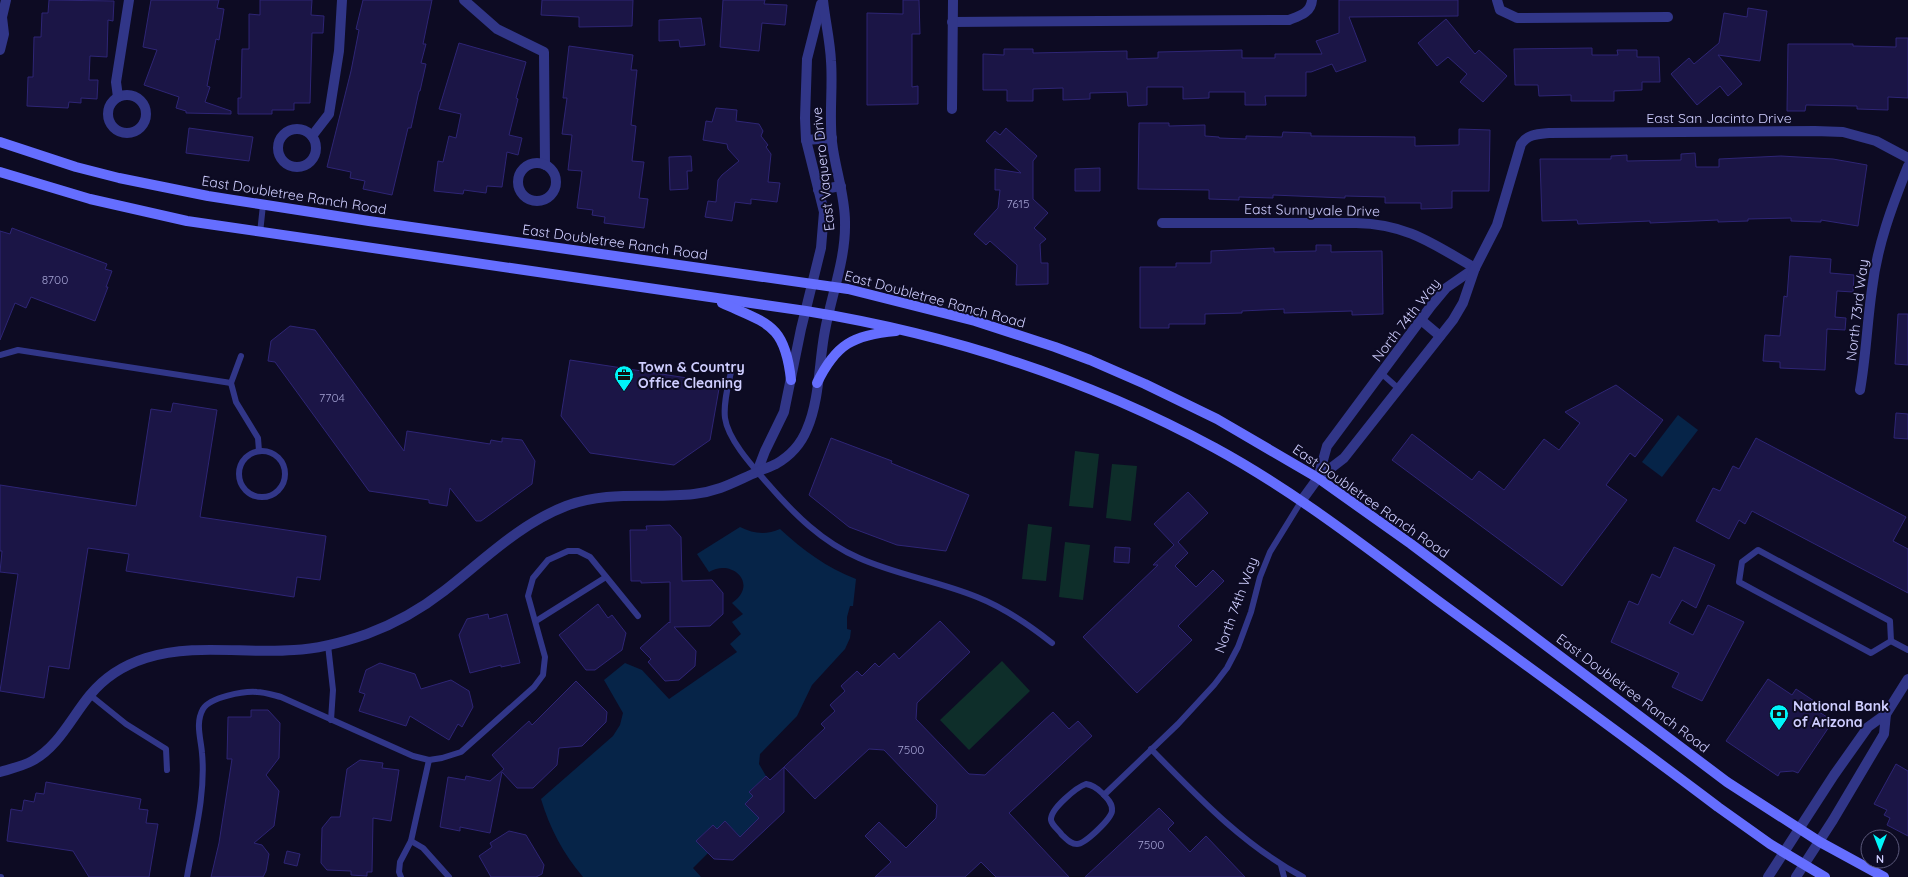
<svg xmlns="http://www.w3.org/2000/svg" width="1908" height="877" viewBox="0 0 1908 877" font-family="Quicksand,sans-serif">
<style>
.green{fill:#0e2e2a}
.water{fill:#062448}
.building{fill:#1b1546;stroke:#2e2575}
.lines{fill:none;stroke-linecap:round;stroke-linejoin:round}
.service{stroke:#313688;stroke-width:6}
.minor{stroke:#313688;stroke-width:10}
.tertiary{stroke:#313688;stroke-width:10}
.secondary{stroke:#656eff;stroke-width:10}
.labels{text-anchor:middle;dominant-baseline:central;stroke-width:4;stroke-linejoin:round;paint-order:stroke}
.number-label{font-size:12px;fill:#a2a0d1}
.street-label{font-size:14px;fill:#cfceff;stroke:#0d0b23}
.poi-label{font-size:14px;font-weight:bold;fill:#cfceff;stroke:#0d0b23;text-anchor:start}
</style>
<rect width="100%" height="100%" fill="#0d0b23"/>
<!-- green -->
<g class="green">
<path d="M1075,451L1099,454L1093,508L1069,506Z"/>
<path d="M1112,464L1137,466L1131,521L1106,518Z"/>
<path d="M1028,524L1052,527L1046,581L1022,579Z"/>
<path d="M1065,542L1090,545L1083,600L1059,597Z"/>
<path d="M1002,661L1030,691L969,750L940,720Z"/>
</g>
<!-- water -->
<g class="water">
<path d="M1678,415L1698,430L1662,477L1642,462Z"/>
<path d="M740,527C754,534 766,535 780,529C803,550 827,568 856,579L853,606H850L847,617V629L851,630L850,638L845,649L812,685L797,716L760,754L759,764L766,776L749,792L753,796L745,804L760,819L756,824L764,831L753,840L740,837L725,821L717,829L713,825L696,841L708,853L693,868L701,877H583C563,853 550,829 541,799L613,736L620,725L623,713L604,680L625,663L642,670L669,699L737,652L730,644L741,634L732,622L743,614L732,603C759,585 733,558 709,572L697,554Z"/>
</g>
<!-- building -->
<g class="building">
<path d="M49,0L114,1L113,21L108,20L107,57L90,56L89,80H98L97,99L81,98V103L69,102L68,108L27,106L28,77H33L34,37H41L42,13H48Z"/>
<path d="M151,0H219L217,8L224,9L219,40L216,39L207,86L210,87L205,102L231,111V114L186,113V111L176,108L179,97L144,85L157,50L143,47Z"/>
<path d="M260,0H312L311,15L324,16L323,33H312L310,103H294V110H272V114H238V98H241L242,49H249V14L260,15Z"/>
<path d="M363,0H432L423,44H426L421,63L426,64L420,91H419L411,128H408L392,195L363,189L365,181L350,178L351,172L327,167L351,71L359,30L356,29Z"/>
<path d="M542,0H633L632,26L579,27V17L541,15Z"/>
<path d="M723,0H765L764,4L787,5L785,25L762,23L759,51L720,47Z"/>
<path d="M903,0H919L920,34H912V87L918,86V104L867,105V13L903,14Z"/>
<path d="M1339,0H1458V16L1349,17L1366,61L1336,72L1332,64L1311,72H1306V96H1265L1266,105H1245V92H1209V98L1183,99V87H1147V105L1128,106L1127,92L1090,93V99L1063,100V88L1033,89V101H1007V90H983V54L1004,55V49H1033V53L1127,51V59L1158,58V52L1242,50V58H1275V54H1322L1316,41L1339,33Z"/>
<path d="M1748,8L1767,11L1760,61L1718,55L1742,84L1728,96L1720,86L1697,105L1671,74L1689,58L1694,64L1719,43L1724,13L1747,17Z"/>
<path d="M701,18L705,45L680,47L679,40L659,41V20Z"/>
<path d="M1446,19L1475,54L1479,50L1507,76L1483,102L1460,82L1467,74L1448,57L1437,66L1418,43Z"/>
<path d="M1896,38H1908V98L1888,97V110L1857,109V106L1806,105L1805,111H1787L1788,44H1853V46L1896,47Z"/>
<path d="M459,43L526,62L516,98L518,99L509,135L522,138L518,155L507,152L502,187L487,186L486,193L464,190L463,194L434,191L438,161L443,162L449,136L456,138L461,114L439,109Z"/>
<path d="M569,46L633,55L631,70H637L631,125L636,126L632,161L644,162L639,198L648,199L644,228L604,223L605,217L592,215L593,210L577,208L582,171L568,170L572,135L562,134L567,98H563Z"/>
<path d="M1592,48V55H1618L1617,50H1637V57H1659L1660,82H1642V90L1614,91V101H1571V95L1539,96L1538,85H1515L1514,49Z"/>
<path d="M716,108L737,110L736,121L759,124L763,131L761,136L768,145L766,147L771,154L768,182L780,183L777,202L751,199V204L735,202L732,221L705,217L708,201L716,202L718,180L722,175L739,161L728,149L727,144L703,140L706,121L712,122Z"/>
<path d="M1139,123H1169V126L1205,125V136L1219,137V138L1246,139V136L1282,137L1283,132L1311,133V136L1415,137V146L1459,145V129L1490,130L1489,191H1452V208L1421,209V203H1385V197L1345,196V198L1273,195V198L1239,197V200L1209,199V190L1138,189Z"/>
<path d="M189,128L253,137L249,161L186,153Z"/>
<path d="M1006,128L1037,156L1033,161V199L1048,213L1034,228L1046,239L1040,244L1041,263H1048V284L1016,285L1017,265L990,241L986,245L974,234L998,208L1000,190H995V169L1021,173L986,141L995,131L1000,135Z"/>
<path d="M1695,153L1696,167H1719V159L1781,156L1833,159L1867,165L1858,226L1821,220V222L1791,221V218L1748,219V221L1718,222V220L1650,223V221L1578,224L1577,220L1542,221L1540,159H1611V156L1627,155V161L1681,160V154Z"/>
<path d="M691,156L692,171H687L688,189L670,190L669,157Z"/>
<path d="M1100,168V191H1075V169Z"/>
<path d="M12,228L107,264L105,269L112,271L106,287H108L95,321L31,297L26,308L15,303L0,340V231L10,234Z"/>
<path d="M1316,245H1331V252L1382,251L1383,314L1352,315V311L1284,313V309L1242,311V313L1205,314V324H1169V328H1140V267H1176V263H1211V251L1274,248V252L1316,251Z"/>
<path d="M1790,256L1831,259L1830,273L1854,275L1853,292L1837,291L1835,317L1846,318L1845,330L1827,329L1825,370L1780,368V362L1763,361L1765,335L1780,336L1784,296L1787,297Z"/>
<path d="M1898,314H1908V365L1895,364Z"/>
<path d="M290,326L315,330L404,451L407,431L490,444L491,440L502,442V438L522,440L535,461L532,484L481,521H476L450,488L447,506L429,503V500L369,491L275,362L268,361L271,341Z"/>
<path d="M570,360L720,383L710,440L674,465L590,453L561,416Z"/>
<path d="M1616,385L1663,420L1635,457L1630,453L1606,485L1627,500L1562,586L1392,460L1412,434L1472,480L1479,471L1504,490L1544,439L1559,450L1580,423L1565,412Z"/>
<path d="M173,403L217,410L200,517L326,536L320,580L297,577L294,597L126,571L129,554L88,548L69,669L49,666L44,698L0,691L18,574L0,572L2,551H0V485L136,506L151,409L171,412Z"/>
<path d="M1896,413L1908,414V439L1894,438Z"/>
<path d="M831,438L892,461L891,463L969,495L946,551L897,545L849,527L809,495Z"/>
<path d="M1756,438L1906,517L1893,541L1908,549V593L1752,511L1745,524L1739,520L1729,539L1696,521L1713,488L1720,491L1733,466L1739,469Z"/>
<path d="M1188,492L1208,513L1178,542L1188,553L1175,566L1196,587L1213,570L1224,581L1178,626L1192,640L1137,693L1083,637L1158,565H1153L1174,545L1154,524Z"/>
<path d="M670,525L681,537L682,581L712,580L723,593V614L710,626L674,627L696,651L695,666L679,680L665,681L648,662L651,659L640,648L669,622L670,623V582L641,583V581H631L630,530H647L646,526Z"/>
<path d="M1115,547L1130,548L1129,563L1114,562Z"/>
<path d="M1674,547L1715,565L1696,608L1682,600L1669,623L1693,635L1708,605L1744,622L1702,701L1672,687L1679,673L1611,642L1629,601L1638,605L1652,574L1660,578Z"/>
<path d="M598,604L608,618L612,615L626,633L622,650L595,670H586L559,635Z"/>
<path d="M488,614L489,619L507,614L520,663L501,667V665L470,673L459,635L467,619Z"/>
<path d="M940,621L970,652L917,703L916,719L969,774L985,775L1053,712L1069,729L1078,721L1092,736L1009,813L1069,877H996L981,862L965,877H875L891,862L865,836L879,822L906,848L936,818L937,805L884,750L869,749L815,799L784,767L825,728L821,724L835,711L830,705L845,691L841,686L857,671L862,676L875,663L879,667L894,653L899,659Z"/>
<path d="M380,663L415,674L421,689L451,680L469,691L473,707L462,727L458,724L449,740L410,716L406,726L359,711L365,694L359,692L366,670Z"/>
<path d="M1768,679L1792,695L1796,689L1817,703L1813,708L1833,721L1798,773L1793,771L1780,772L1778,776L1726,741Z"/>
<path d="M576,681L607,712L606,722L582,746L559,748L557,765L533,788H517L502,772L490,833L460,827V831L440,827L448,777L465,780L466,776L490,781L504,769L492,755L529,721L532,725Z"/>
<path d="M251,710H268L280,723L279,758L266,775L279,791L274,826L254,843L262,845L269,854L266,871L263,877H211L219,843L232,759H227L228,717H251Z"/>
<path d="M360,760L383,763L382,768L399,770L391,821L373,818L372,872H367V876L351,875V871L327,870L321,863L322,828L331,817H340L347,769Z"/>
<path d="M1896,764L1908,771V836L1887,825L1890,818L1884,815L1887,810L1874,804Z"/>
<path d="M784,767V812L733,860L714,859L696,841L713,825L717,829L725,821L740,837L759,818L745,804L753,796L749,792L766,776L770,780Z"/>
<path d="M46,782L141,799L139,809L148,810L146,823L158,824L149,877H89L73,851L7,841L11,809L22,811L24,800L34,802L36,793L44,794Z"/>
<path d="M1159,808L1174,823L1168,829L1190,852L1206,836L1245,877H1085Z"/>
<path d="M509,831L526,835L544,865L542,874L536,877H491L479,856L492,847L490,843Z"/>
<path d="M287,851L300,854L297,866L284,863Z"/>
</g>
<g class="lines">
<!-- service -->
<g class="service">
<path d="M260,233L263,205"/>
<path d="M0,355L18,350L231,383L241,356"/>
<path d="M732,367C729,383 723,402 725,418C728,440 754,468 768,484C794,514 822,542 859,558C897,575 938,581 977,597C1005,608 1028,624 1052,643"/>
<path d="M1381,373L1399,389"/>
<path d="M231,383L236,402L258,438L259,451"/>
<circle cx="262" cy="474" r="23"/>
<path d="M1758,550L1890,621L1891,641L1871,653L1739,582L1742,562Z"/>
<path d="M536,621L606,577"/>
<path d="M1891,641L1908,650"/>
<path d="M328,645L333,690L331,720"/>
<path d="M90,695L126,724L166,749L167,770"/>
<path d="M1151,749C1198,797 1243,845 1303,877"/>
<path d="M1086,784C1093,785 1097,788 1102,793C1107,798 1113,804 1112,811C1111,819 1085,844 1077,844C1070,844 1067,839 1062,835C1059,830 1052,826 1051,820C1050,809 1077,787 1086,784Z"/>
<path d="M1104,795L1178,724L1214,685L1227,668L1238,647L1251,612L1260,577L1270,552L1302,500"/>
<path d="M411,841L423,848L449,877"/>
<path d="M1281,865L1284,877"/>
<path d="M0,877H1"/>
<path d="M187,877C194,837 206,794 202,753C201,739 195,723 203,709C210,697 244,691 257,692C264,692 273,695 281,697L413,756L429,760L442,758L461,752L534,687L543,675L545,657L528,596L533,578L548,560L568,551H578L590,557L638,616"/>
<path d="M401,877L399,872L400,862L411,841L429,760"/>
</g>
<!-- minor -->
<g class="minor">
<path d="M464,0L497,29L544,52L545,165"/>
<path d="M1497,0L1500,10L1517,18L1668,17"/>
<path d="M952,22L1289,20C1299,16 1311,13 1312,0"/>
<path d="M0,50L4,34L2,17L6,0"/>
<circle cx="127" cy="114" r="19"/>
<path d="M118,97L116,82L129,0"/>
<path d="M952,109L953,0"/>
<circle cx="297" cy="148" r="19"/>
<path d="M312,136L329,114L339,51L342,0"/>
<path d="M806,140L832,138"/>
<circle cx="537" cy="182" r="19"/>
<path d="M818,190L841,186"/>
<path d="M1162,223H1356C1407,224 1433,244 1475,268"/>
<path d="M1421,320L1440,336"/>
<path d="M1860,390C1866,357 1867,323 1872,289C1877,246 1892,206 1908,166"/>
<path d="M757,472L765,451L784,412L801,329L821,248L824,212L806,140L805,118L807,59L821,4"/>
<path d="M1318,478L1327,446L1431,306L1446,288L1475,268"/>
<path d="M1302,500L1318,478L1344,458L1453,320L1463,303L1475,268L1497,225L1521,144C1528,134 1538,134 1549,133L1815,131L1843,132L1876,141L1908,158"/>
<path d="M0,772C10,769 23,766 32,761C59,746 71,718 90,695C104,678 124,665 146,658C194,643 244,654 294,650C319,649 344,642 367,634C394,624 421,609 444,591C483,561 519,524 566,506C608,490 651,499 694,494C720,491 734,482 757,472C763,469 770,467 776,464C790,456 801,444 807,429C819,402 819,365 824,336C830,298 846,261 845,222C845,195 835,169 832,142C829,115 833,88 831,61C830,40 825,20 823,0"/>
</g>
<!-- tertiary -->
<g class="tertiary">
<path d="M1768,877L1834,775L1868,727L1886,714L1908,679"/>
<path d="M1796,877L1833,820L1884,734L1886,714"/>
</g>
<!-- secondary -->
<g class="secondary">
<path d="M0,142L76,167L119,178L208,196L369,221L848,289L975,321L1055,347L1090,360L1145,384L1217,419L1318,478L1411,544L1727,782L1820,842L1884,877"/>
<path d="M0,172L90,199L187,221L806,311C948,334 1088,379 1215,448C1296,492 1368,549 1441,603C1534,671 1627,738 1718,807L1770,844L1825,877"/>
<path d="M722,303C768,324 785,324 791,380"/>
<path d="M817,383C836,344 853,335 896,331"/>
</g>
</g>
<!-- icons -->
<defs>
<g id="office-pin" transform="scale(1)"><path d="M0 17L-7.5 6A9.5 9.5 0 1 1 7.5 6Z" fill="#00f6f9" stroke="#0d0b23"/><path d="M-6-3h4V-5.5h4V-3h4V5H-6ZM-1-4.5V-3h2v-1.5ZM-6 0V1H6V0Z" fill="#111"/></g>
<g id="bank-pin" transform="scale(1)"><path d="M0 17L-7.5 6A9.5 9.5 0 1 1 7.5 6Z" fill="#00f6f9" stroke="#0d0b23"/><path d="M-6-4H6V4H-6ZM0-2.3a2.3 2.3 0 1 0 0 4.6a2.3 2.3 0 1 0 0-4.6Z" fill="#111"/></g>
</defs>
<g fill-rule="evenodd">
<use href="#office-pin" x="624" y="375"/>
<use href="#bank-pin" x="1779" y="714"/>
</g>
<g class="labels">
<!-- number labels -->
<g class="number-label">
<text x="1018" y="203">7615</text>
<text x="55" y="279">8700</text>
<text x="332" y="397">7704</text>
<text x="911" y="749">7500</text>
<text x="1151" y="844">7500</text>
</g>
<!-- street labels -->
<g class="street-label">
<text x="1719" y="118">East San Jacinto Drive</text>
<text transform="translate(823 169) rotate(-96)">East Vaquero Drive</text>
<text transform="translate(294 195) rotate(9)">East Doubletree Ranch Road</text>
<text transform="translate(1312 210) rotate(1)">East Sunnyvale Drive</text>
<text transform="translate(615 242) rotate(8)">East Doubletree Ranch Road</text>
<text transform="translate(935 299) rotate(15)">East Doubletree Ranch Road</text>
<text transform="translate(1857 310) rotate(-83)">North 73rd Way</text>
<text transform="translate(1406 320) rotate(-52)">North 74th Way</text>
<text transform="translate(1371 501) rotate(35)">East Doubletree Ranch Road</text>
<text transform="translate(1236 605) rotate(-70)">North 74th Way</text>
<text transform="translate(1633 693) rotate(37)">East Doubletree Ranch Road</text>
</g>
<!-- poi labels -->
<g class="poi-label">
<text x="638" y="367">Town &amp; Country<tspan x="638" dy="16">Office Cleaning</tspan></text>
<text x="1793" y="706">National Bank<tspan x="1793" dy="16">of Arizona</tspan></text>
</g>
</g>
<!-- north arrow -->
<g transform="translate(1880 849) rotate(180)"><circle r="19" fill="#0d0b23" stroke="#5b597b"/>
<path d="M0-3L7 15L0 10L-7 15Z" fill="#00f6f9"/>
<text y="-6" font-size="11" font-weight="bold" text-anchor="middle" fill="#cfceff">N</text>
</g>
</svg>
